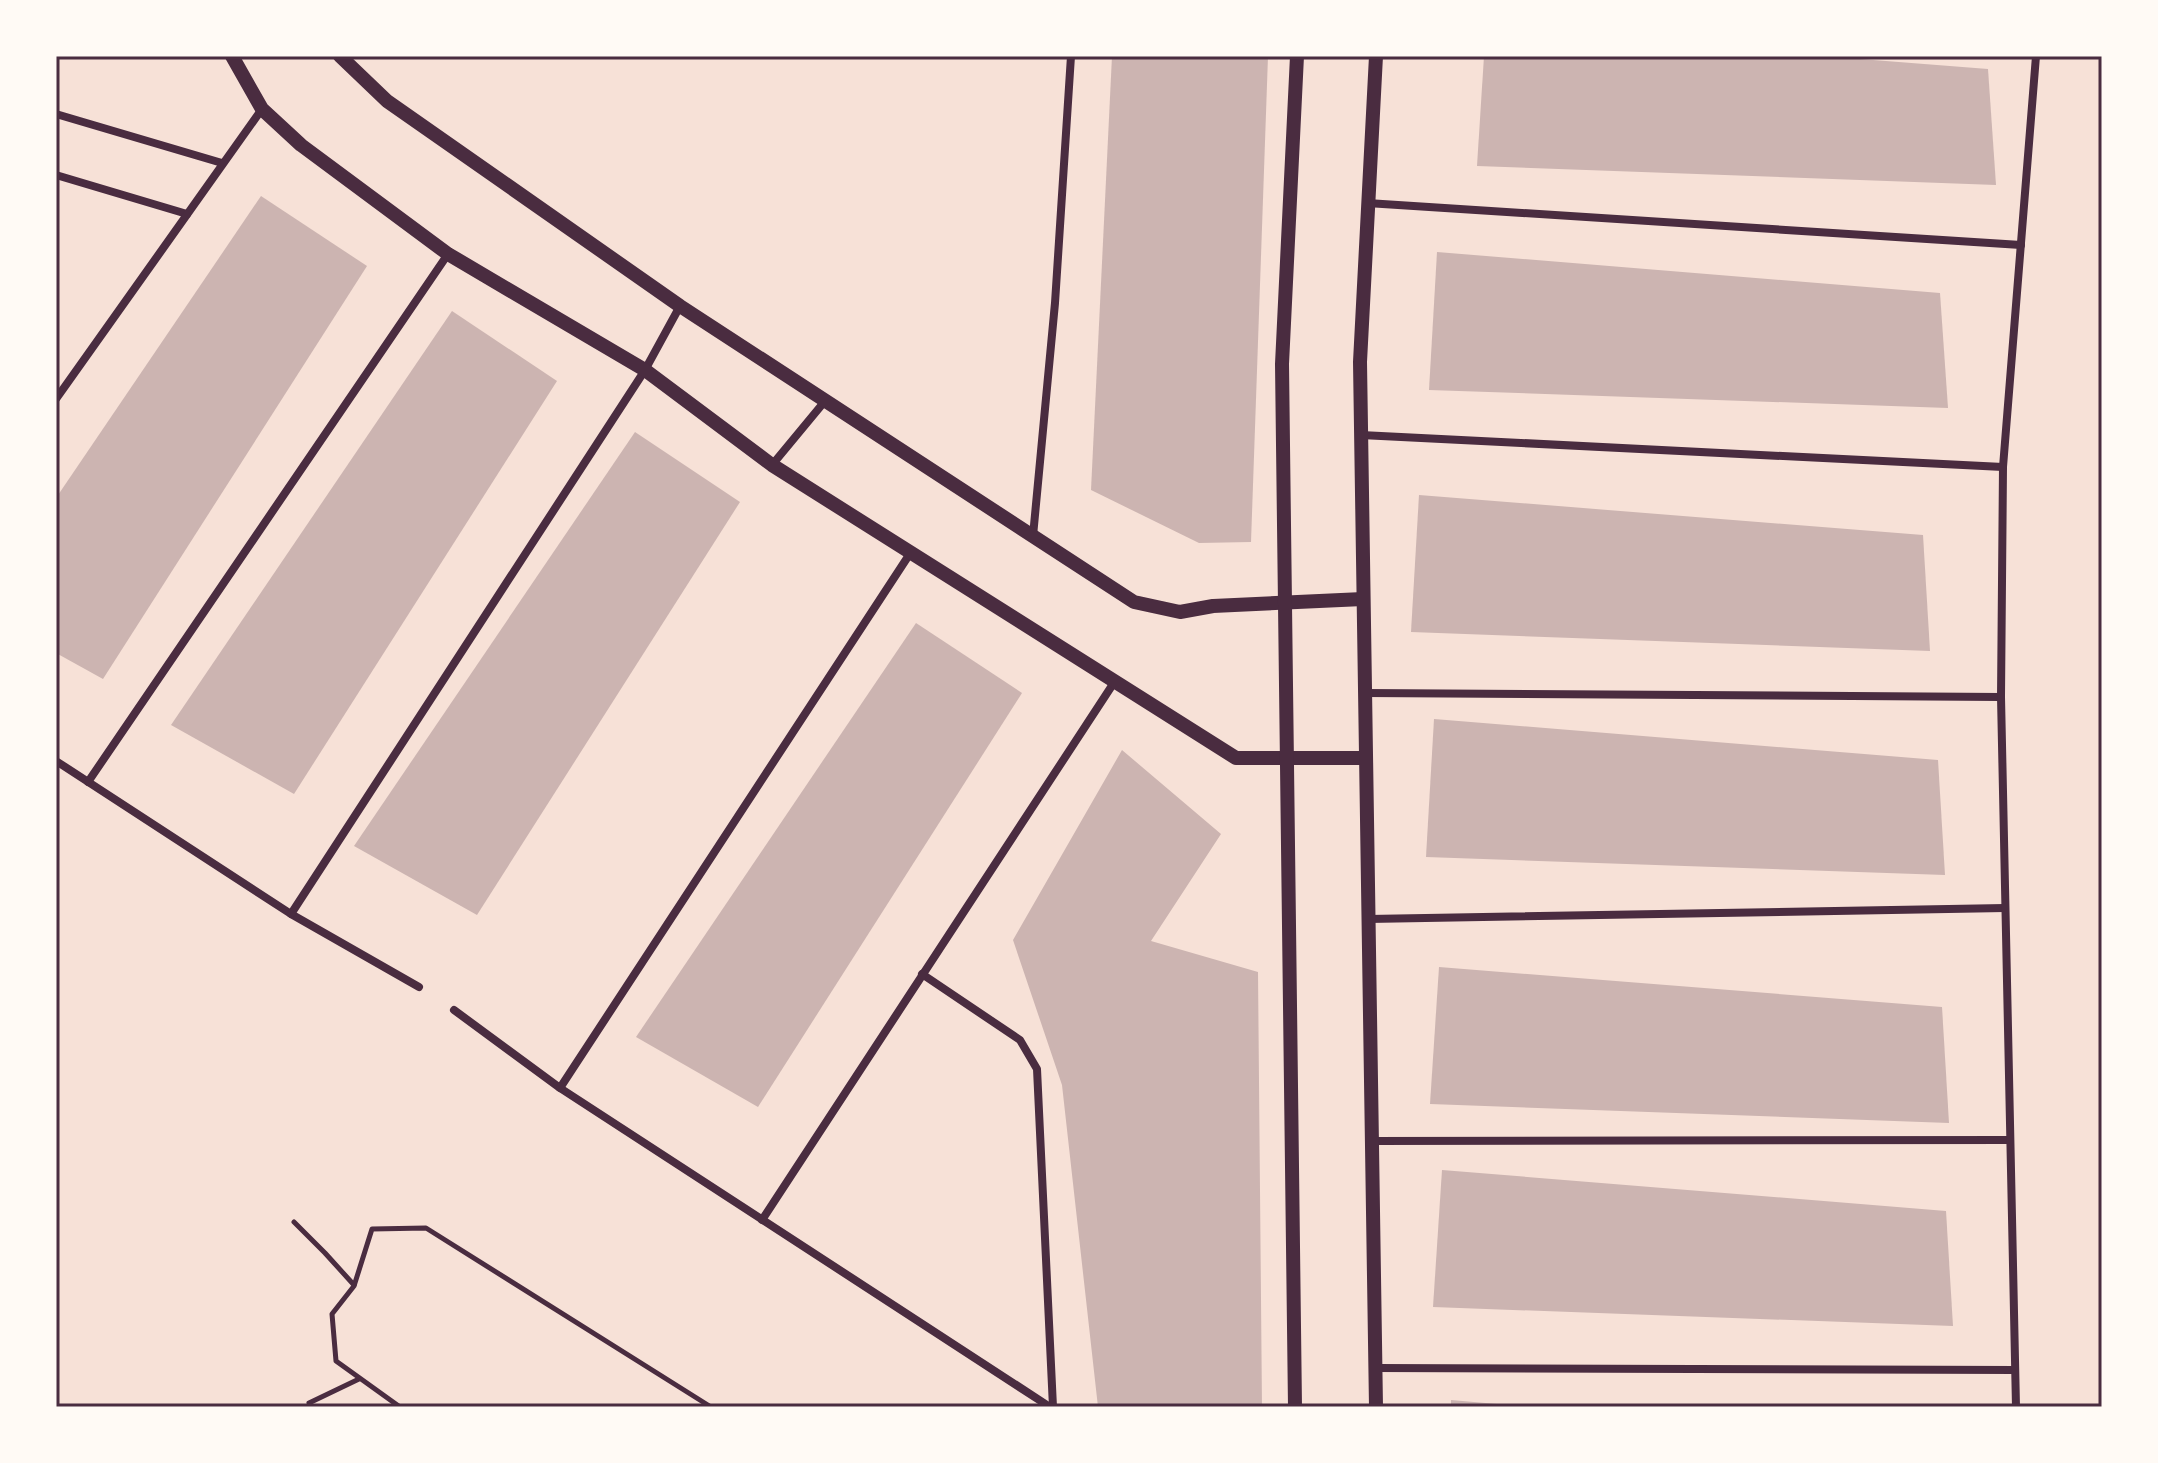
<svg xmlns="http://www.w3.org/2000/svg" width="2158" height="1463" viewBox="0 0 2158 1463" font-family="Mulish,sans-serif">
<style>
.building{fill:#ccb4b1}
.lines{fill:none;stroke-linecap:round;stroke-linejoin:round}
.path{stroke:#4a2c40;stroke-width:5}
.minor{stroke:#4a2c40;stroke-width:8}
.tertiary{stroke:#4a2c40;stroke-width:14}
.neatline{fill:none;stroke:#4a2c40;stroke-width:3}
</style>
<rect width="100%" height="100%" fill="#f7e1d7"/>
<!-- building -->
<g class="building">
<path d="M1112,56H1268L1251,542L1199,543L1091,490Z"/>
<path d="M1484,56H1822L1988,69L1996,185L1477,166Z"/>
<path d="M261,196L367,266L103,679L56,653V498Z"/>
<path d="M1437,252L1940,293L1948,408L1429,390Z"/>
<path d="M452,311L557,381L294,794L171,725Z"/>
<path d="M635,432L740,502L477,915L354,846Z"/>
<path d="M1419,495L1923,535L1930,651L1411,632Z"/>
<path d="M916,623L1022,693L758,1107L636,1037Z"/>
<path d="M1434,719L1938,760L1945,875L1426,857Z"/>
<path d="M1122,750L1221,834L1151,941L1258,972L1262,1407H1098L1062,1085L1013,940Z"/>
<path d="M1439,967L1942,1007L1949,1123L1430,1104Z"/>
<path d="M1442,1170L1946,1211L1953,1326L1433,1307Z"/>
<path d="M1451,1400L1508,1405V1407H1451Z"/>
</g>
<g class="lines">
<!-- path -->
<g class="path">
<path d="M294,1222L325,1253L354,1285"/>
<path d="M309,1403L359,1379"/>
<path d="M400,1407L336,1361L332,1314L354,1286L372,1229L426,1228L711,1407"/>
</g>
<!-- minor -->
<g class="minor">
<path d="M56,114L222,163"/>
<path d="M56,175L187,214"/>
<path d="M1367,203L2021,245"/>
<path d="M56,399L262,109"/>
<path d="M1361,435L2003,467"/>
<path d="M772,465L825,401"/>
<path d="M1033,536L1055,303L1071,56"/>
<path d="M1365,693L2001,697"/>
<path d="M56,761L291,914L419,987"/>
<path d="M88,782L448,254"/>
<path d="M291,914L645,370L680,306"/>
<path d="M1368,919L2005,908"/>
<path d="M922,974L1020,1040L1037,1069L1053,1407"/>
<path d="M454,1010L560,1088L1050,1407"/>
<path d="M560,1088L911,552"/>
<path d="M1372,1141L2010,1140"/>
<path d="M762,1220L1115,681"/>
<path d="M1375,1368L2015,1370"/>
<path d="M2016,1407L2001,697L2003,467L2036,56"/>
</g>
<!-- tertiary -->
<g class="tertiary">
<path d="M232,56L262,109L301,145L448,254L645,370L772,465L1236,758H1366"/>
<path d="M340,56L387,101L680,306L1134,602L1180,612L1213,606L1363,599"/>
<path d="M1295,1407L1282,364L1297,56"/>
<path d="M1376,1407L1360,362L1376,56"/>
</g>
</g>
<!-- border -->
<rect width="2158" height="1463" fill="none" stroke="#fffaf5" stroke-width="116"/>
<rect x="58" y="58" width="2042" height="1347" class="neatline"/>
</svg>
